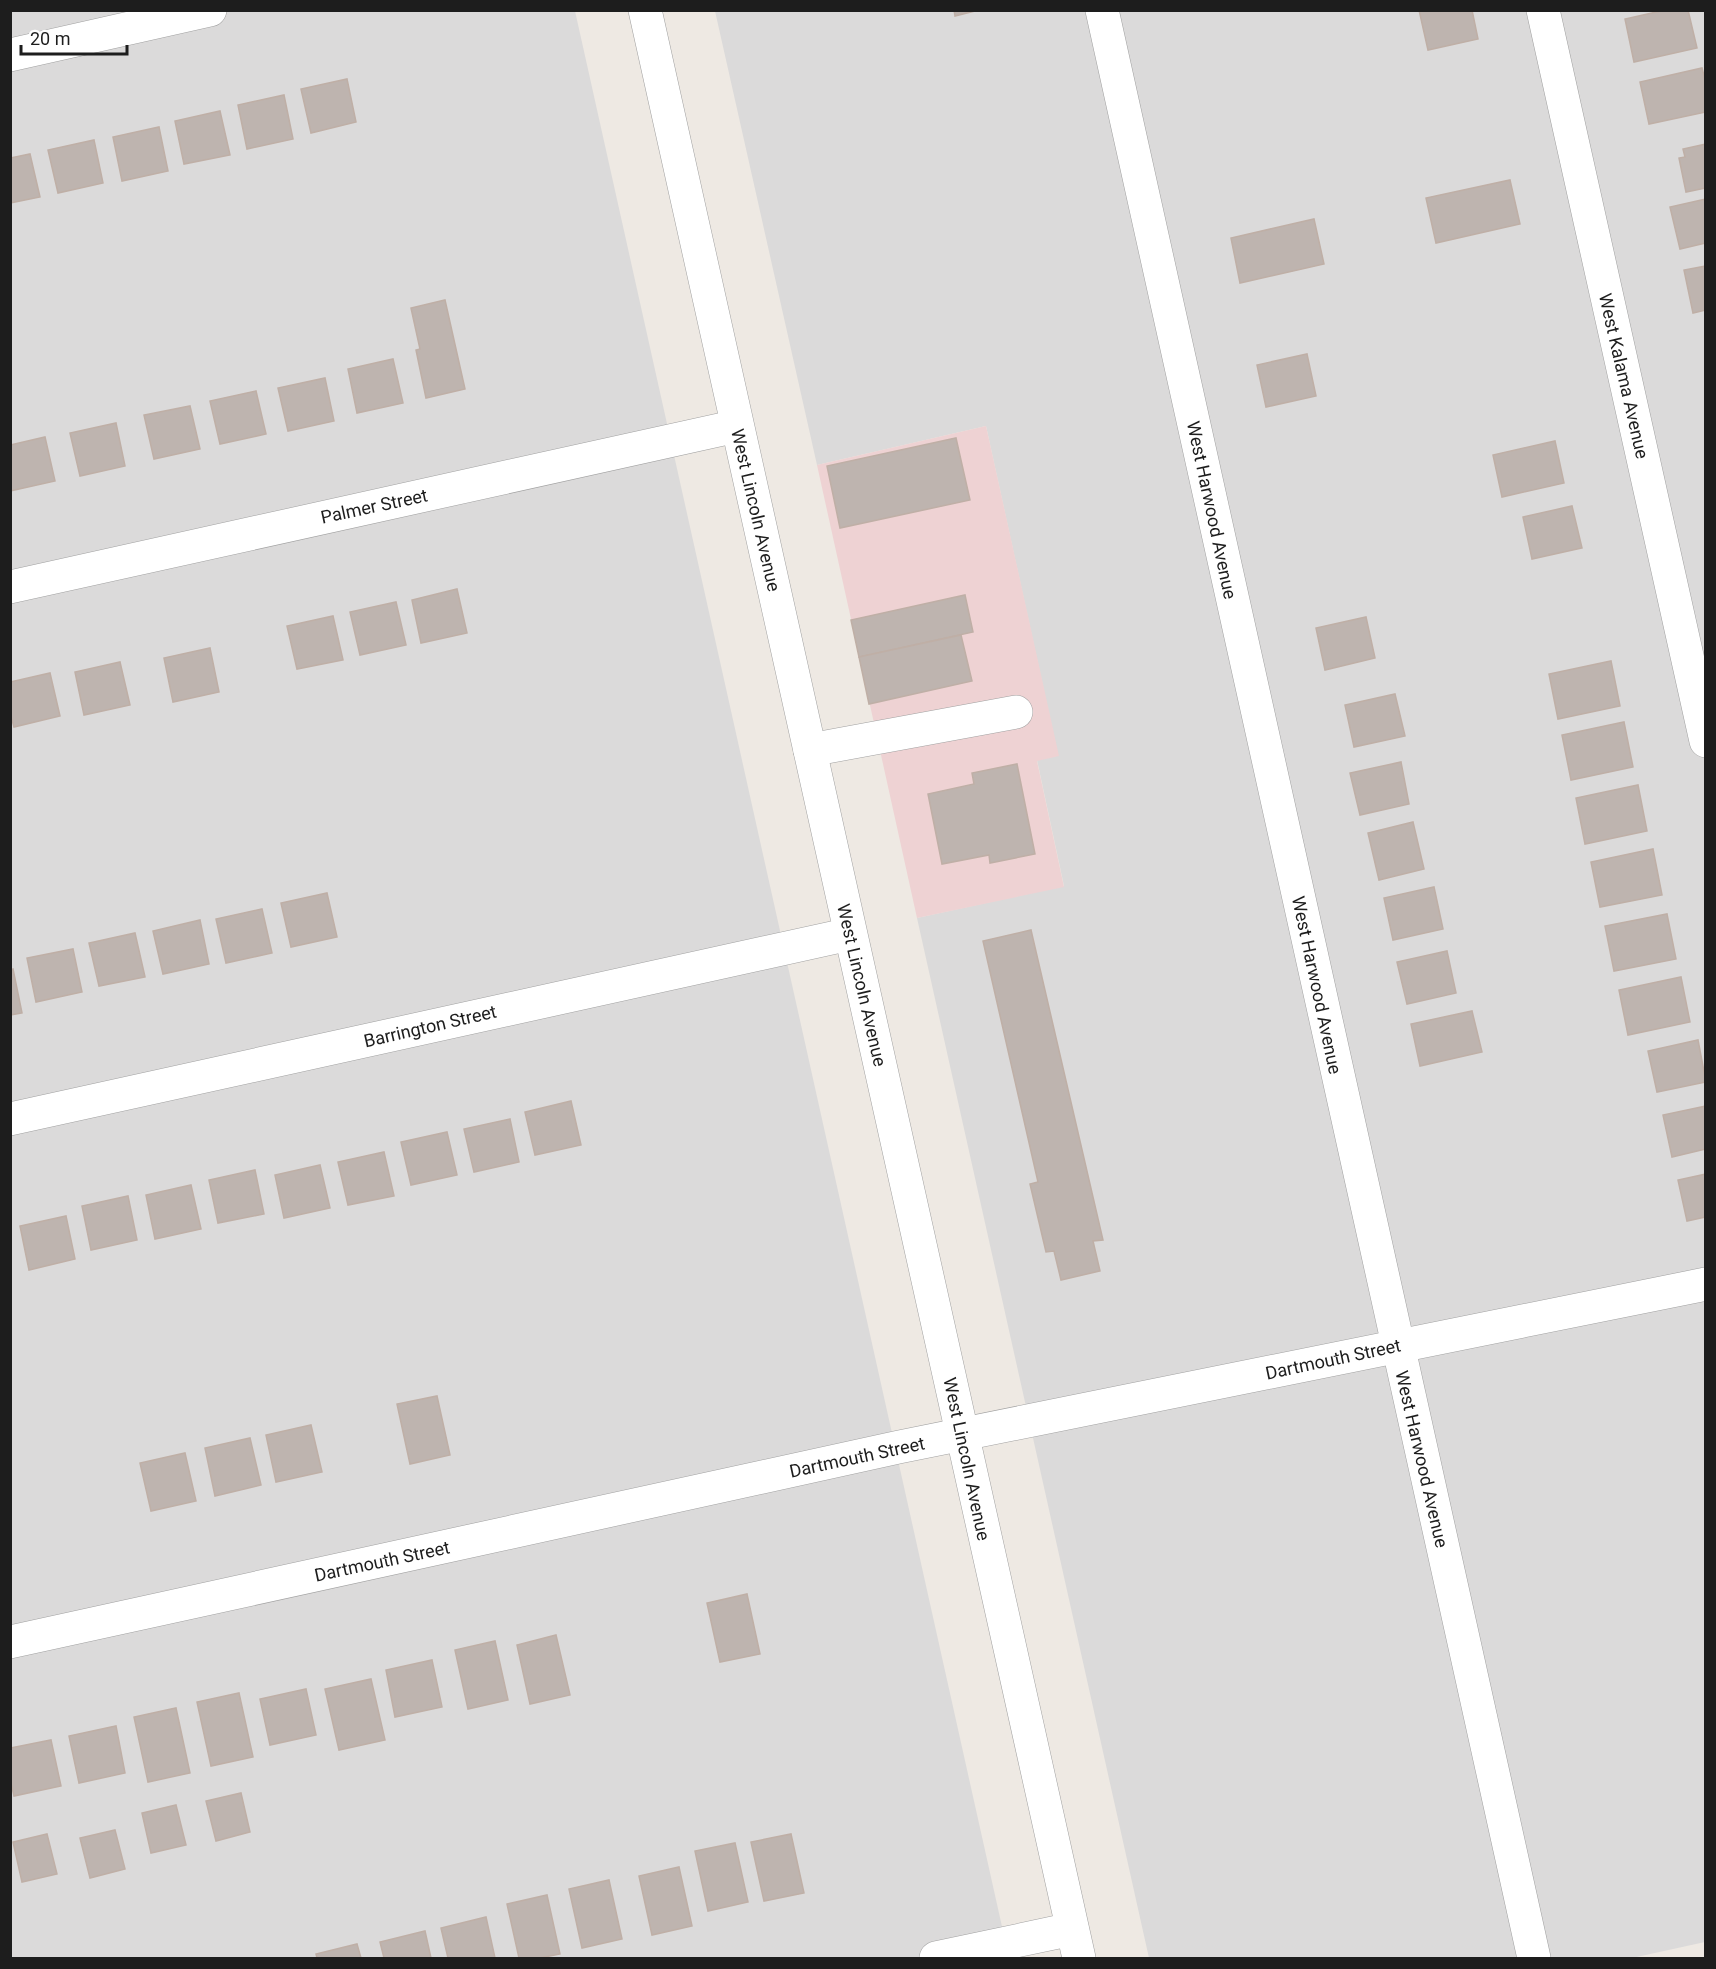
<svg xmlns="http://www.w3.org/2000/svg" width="1716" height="1969" viewBox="0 0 1716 1969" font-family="Roboto,sans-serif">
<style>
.residential{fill:#dbdada}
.commercial{fill:#eed2d3}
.building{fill:#beb4af;stroke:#bfafa6;stroke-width:1.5}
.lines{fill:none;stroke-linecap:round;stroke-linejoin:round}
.minor-casing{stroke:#a1a1a1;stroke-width:34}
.minor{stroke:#fff;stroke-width:33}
.labels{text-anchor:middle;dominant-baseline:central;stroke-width:5;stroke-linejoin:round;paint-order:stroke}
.street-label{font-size:18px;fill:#1d1d1d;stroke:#fff}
</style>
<rect width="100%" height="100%" fill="#eee9e3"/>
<!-- residential -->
<g class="residential">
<path d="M11,11H575L1009,1958H11Z"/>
<path d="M715,11H1705V1942L1632,1958H1149L917,918L1064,886L1037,760L1058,755L986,426L817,465Z"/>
</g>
<!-- commercial -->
<path class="commercial" d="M986,426L1059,756L1037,761L1064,887L917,918L817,465Z"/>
<!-- building -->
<g class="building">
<path d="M954,10H979L955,16Z"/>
<path d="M1419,10H1472L1478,39L1428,50Z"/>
<path d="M1665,10H1688L1697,48L1634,62L1625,19Z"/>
<path d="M1702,68L1706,83V112L1649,124L1640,82Z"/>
<path d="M347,79L356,122L311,133L301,89Z"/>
<path d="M284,95L293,139L247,149L238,105Z"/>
<path d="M220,111L230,155L184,164L175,121Z"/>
<path d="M159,127L168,171L122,181L113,137Z"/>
<path d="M94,140L103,183L58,193L48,150Z"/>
<path d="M1706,144V188L1686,192L1679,158L1685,157L1683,149Z"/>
<path d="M30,154L40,197L10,203V158Z"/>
<path d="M1510,180L1520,224L1436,243L1426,198Z"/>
<path d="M1706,199V243L1680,249L1670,207Z"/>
<path d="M1314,219L1324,264L1240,283L1231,238Z"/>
<path d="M1706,266V310L1693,313L1684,270Z"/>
<path d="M445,300L465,389L426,398L416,350L420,349L411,308Z"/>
<path d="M1307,354L1316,396L1266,407L1257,365Z"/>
<path d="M393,359L403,403L357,413L348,369Z"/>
<path d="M325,378L334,421L288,431L278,388Z"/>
<path d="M256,391L266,434L220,444L210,401Z"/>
<path d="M190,406L200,449L154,459L144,415Z"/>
<path d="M116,423L125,466L80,476L70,433Z"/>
<path d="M45,437L55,481L10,491V445Z"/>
<path d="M956,438L970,500L840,528L827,466Z"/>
<path d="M1555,441L1564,483L1502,497L1493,455Z"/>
<path d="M1572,506L1582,548L1532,559L1523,517Z"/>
<path d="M457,589L467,633L421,643L412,600Z"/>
<path d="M965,595L973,632L859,657L851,620Z"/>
<path d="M396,602L406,645L360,655L350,612Z"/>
<path d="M333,616L343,660L297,669L287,626Z"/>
<path d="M1366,617L1375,658L1325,670L1316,628Z"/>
<path d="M961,635L972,681L869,704L859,657Z"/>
<path d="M210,648L219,692L173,702L164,658Z"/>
<path d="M1611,661L1620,706L1558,719L1549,674Z"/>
<path d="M120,662L130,705L84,715L75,672Z"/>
<path d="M50,673L60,716L14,727L10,713V682Z"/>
<path d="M1395,694L1405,736L1354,747L1345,705Z"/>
<path d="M1624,722L1633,767L1571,780L1562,735Z"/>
<path d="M1401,762L1409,804L1360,815L1350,773Z"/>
<path d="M1017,764L1035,854L990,863L989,855L942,864L928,794L974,784L972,773Z"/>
<path d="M1638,785L1647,831L1585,844L1576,798Z"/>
<path d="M1413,822L1424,869L1379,880L1368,833Z"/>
<path d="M1653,849L1662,895L1600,907L1591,862Z"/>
<path d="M1434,887L1443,929L1393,940L1384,898Z"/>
<path d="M327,893L337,937L291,947L281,903Z"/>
<path d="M262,909L272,953L226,963L216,919Z"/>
<path d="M1667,914L1676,959L1614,971L1605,926Z"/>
<path d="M200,920L209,964L163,974L153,931Z"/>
<path d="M1031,930L1103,1240L1093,1241L1100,1271L1061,1280L1054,1251L1046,1252L1030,1184L1038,1182L983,941Z"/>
<path d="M135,933L145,977L99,986L89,943Z"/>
<path d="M73,949L82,992L36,1002L27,958Z"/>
<path d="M1447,951L1456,993L1407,1004L1397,962Z"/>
<path d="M13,969L22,1013L10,1015V970Z"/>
<path d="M1681,977L1690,1022L1628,1035L1619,990Z"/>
<path d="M1472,1011L1482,1052L1420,1066L1411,1024Z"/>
<path d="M1698,1040L1706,1082L1657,1092L1648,1051Z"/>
<path d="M571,1101L581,1145L535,1155L525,1112Z"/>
<path d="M1706,1106V1149L1672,1157L1663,1115Z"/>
<path d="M510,1119L519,1162L474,1172L464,1129Z"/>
<path d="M447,1132L457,1175L411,1185L401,1142Z"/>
<path d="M384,1152L394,1196L348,1205L338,1162Z"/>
<path d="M320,1165L330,1208L284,1218L275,1175Z"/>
<path d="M255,1170L264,1214L218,1223L209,1180Z"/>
<path d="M1706,1174V1217L1687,1221L1678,1180Z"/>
<path d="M191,1185L201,1229L155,1239L146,1195Z"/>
<path d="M128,1196L137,1240L91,1250L82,1206Z"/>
<path d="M66,1216L75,1259L29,1270L20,1226Z"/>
<path d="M437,1396L450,1455L410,1464L397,1404Z"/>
<path d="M311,1425L322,1472L276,1482L266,1435Z"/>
<path d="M250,1438L261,1485L215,1496L205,1448Z"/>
<path d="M185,1453L196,1501L151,1511L140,1463Z"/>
<path d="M747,1594L760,1654L720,1662L707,1603Z"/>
<path d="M556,1635L570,1695L530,1704L517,1645Z"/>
<path d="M495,1641L508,1700L468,1709L455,1650Z"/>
<path d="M432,1660L442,1707L395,1717L386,1670Z"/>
<path d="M371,1679L385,1740L339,1750L325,1689Z"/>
<path d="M306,1689L316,1735L270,1745L260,1699Z"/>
<path d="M239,1693L253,1757L211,1766L197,1702Z"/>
<path d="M176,1708L190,1773L148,1782L134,1717Z"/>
<path d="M116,1726L125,1773L79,1783L69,1736Z"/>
<path d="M51,1740L61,1786L14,1796L10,1779V1748Z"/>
<path d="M241,1793L250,1832L216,1841L206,1801Z"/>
<path d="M176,1805L186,1845L151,1853L142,1813Z"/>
<path d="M115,1830L125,1869L90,1878L80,1838Z"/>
<path d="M47,1834L57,1874L22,1882L13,1842Z"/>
<path d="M791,1834L804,1893L764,1901L751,1842Z"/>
<path d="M735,1843L748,1902L708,1911L695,1851Z"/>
<path d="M679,1867L692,1926L652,1935L639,1876Z"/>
<path d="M609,1880L622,1939L582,1948L569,1889Z"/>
<path d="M547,1895L560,1954L540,1958H519L507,1904Z"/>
<path d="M486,1917L495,1958H448L441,1928Z"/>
<path d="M425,1931L431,1958H384L380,1942Z"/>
<path d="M357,1944L361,1958H317L316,1954Z"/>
</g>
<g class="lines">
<!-- minor casing -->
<g class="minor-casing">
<g id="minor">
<path d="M645,10L1079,1958"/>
<path d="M1102,10L1534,1958"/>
<path d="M1543,10L1706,741"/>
<path d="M10,55L210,10"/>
<path d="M10,587L737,426"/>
<path d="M810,750L1016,712"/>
<path d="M10,1119L850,934"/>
<path d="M10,1642L899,1447L1706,1284"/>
<path d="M936,1958L1072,1929"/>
</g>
</g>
<!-- minor -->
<use href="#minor" class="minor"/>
</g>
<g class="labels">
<!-- street labels -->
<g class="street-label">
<text transform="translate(1624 376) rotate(77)">West Kalama Avenue</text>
<text transform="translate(374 506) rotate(-12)">Palmer Street</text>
<text transform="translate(756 510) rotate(77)">West Lincoln Avenue</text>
<text transform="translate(1212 510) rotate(78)">West Harwood Avenue</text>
<text transform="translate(862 985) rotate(77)">West Lincoln Avenue</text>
<text transform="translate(1317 985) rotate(78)">West Harwood Avenue</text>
<text transform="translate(430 1026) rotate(-13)">Barrington Street</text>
<text transform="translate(1333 1359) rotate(-12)">Dartmouth Street</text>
<text transform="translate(857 1457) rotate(-12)">Dartmouth Street</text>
<text transform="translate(967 1459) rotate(78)">West Lincoln Avenue</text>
<text transform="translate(1422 1459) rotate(77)">West Harwood Avenue</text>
<text transform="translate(382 1561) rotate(-12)">Dartmouth Street</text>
</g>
</g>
<!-- border -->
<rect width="1716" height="1969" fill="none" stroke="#1d1d1d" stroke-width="24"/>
<!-- scale -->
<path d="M21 45v9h106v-9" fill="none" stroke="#1d1d1d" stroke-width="3"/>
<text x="30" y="45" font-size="18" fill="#1d1d1d" stroke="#ffffff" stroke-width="4.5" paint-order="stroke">20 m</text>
</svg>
